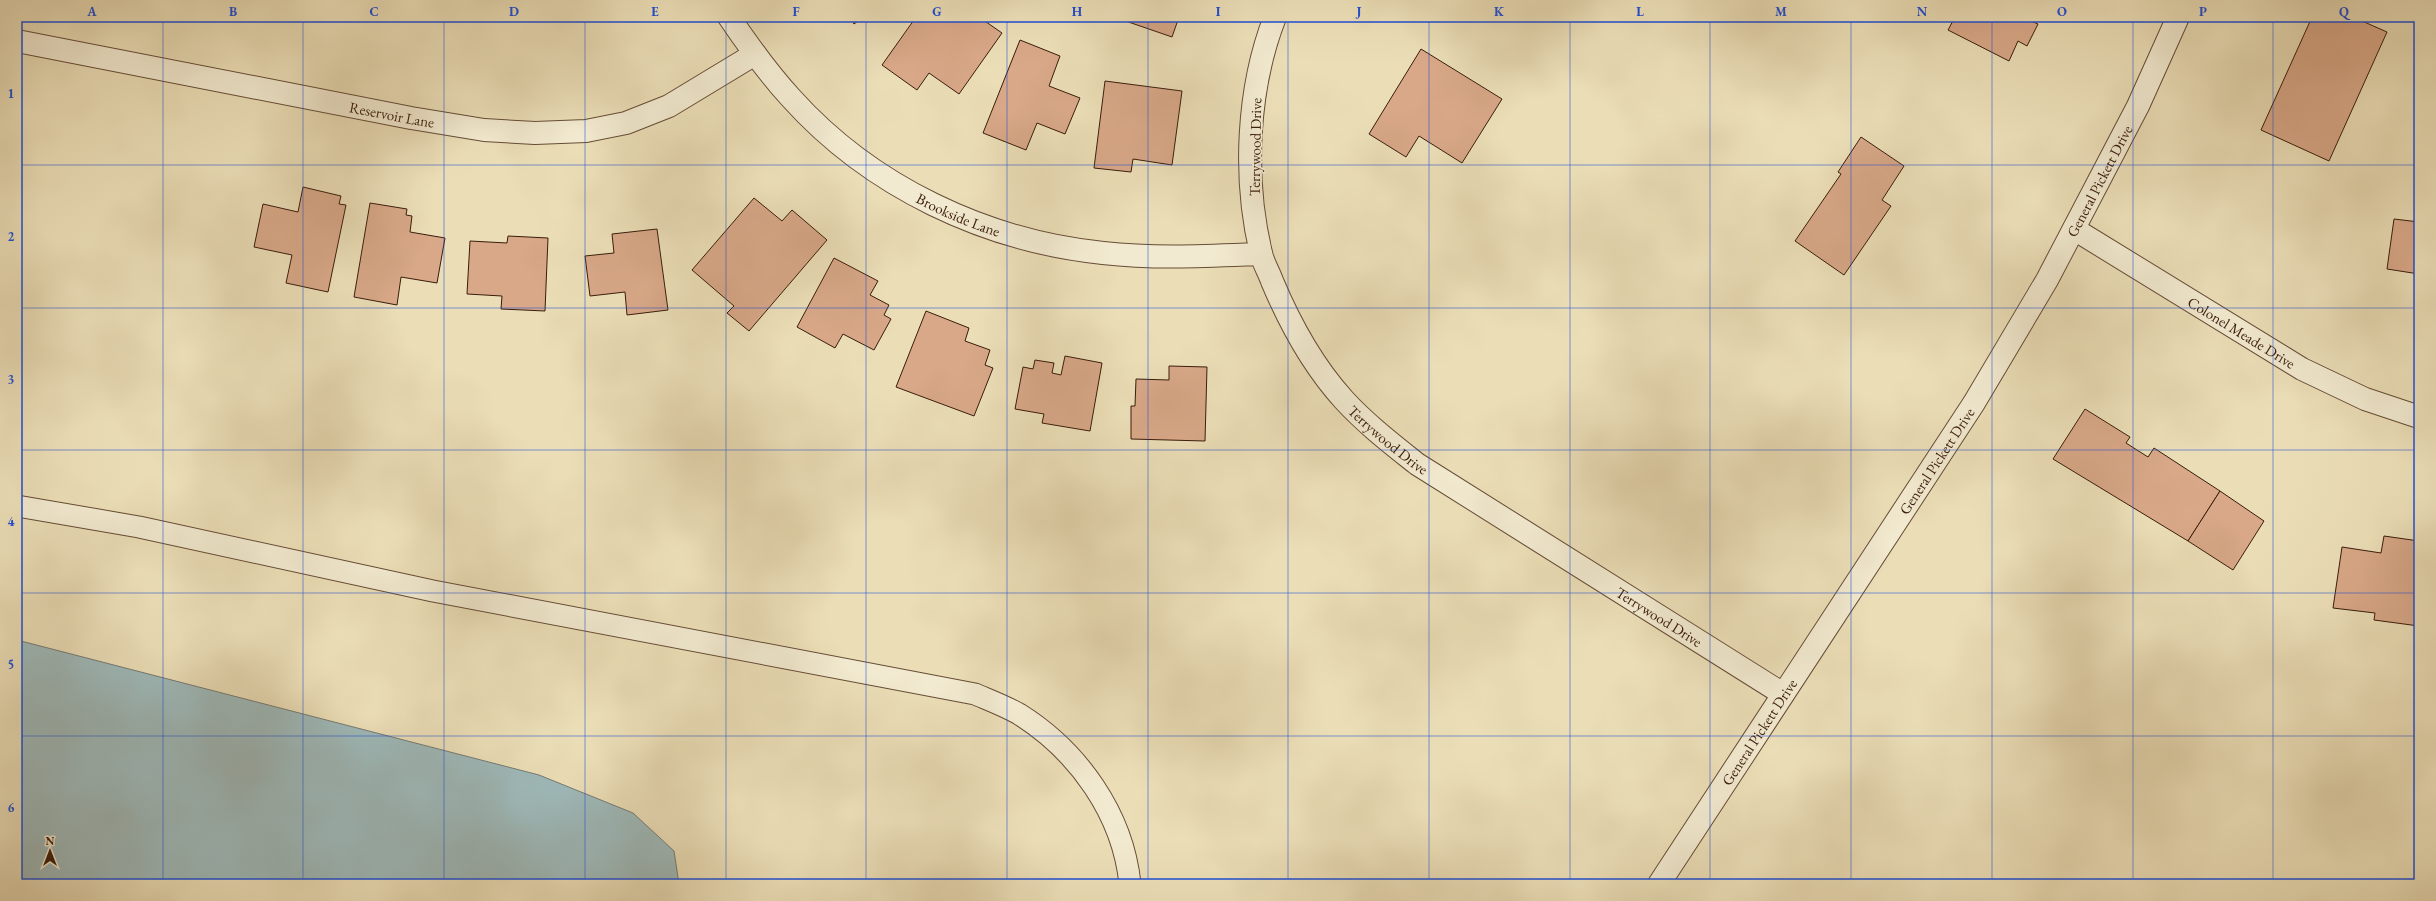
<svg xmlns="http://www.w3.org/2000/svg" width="2436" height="901" viewBox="0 0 2436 901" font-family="'EB Garamond',serif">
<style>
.water{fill:#9eb9b9;stroke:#767a73}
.building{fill:#d8a888;stroke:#391c0b}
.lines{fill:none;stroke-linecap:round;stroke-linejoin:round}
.lane-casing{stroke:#664c36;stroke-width:23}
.street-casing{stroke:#664c36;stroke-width:24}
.lane{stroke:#f2ead0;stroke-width:21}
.street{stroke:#f2ead0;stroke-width:22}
.grid{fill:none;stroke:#1d4ed8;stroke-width:1;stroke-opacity:0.55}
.labels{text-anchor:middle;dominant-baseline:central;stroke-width:3.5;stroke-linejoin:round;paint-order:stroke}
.street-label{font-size:15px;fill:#391c0b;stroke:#f2ead0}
.neatline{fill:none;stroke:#1d4ed8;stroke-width:1.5}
.grid-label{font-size:13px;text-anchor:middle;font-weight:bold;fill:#1d4ed8}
</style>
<rect width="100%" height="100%" fill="#ebdeb7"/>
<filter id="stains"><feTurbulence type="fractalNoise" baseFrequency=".005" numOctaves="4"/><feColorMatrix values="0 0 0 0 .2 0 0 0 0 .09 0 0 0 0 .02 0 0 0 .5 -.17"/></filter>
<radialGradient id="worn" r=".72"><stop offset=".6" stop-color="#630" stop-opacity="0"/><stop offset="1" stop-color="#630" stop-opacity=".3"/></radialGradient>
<!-- water -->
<path class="water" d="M17,640L539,775L633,813L674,851L679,884H17Z"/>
<!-- building -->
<g class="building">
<path d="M850,17H864L854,24Z"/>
<path d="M916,17H979L1002,33L959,94L929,73L917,90L882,65Z"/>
<path d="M1114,17H1179L1172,37Z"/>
<path d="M1955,17H2033L2031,21L2038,24L2027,46L2018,41L2009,61L1948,30Z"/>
<path d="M2312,17H2353L2387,32L2329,161L2261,130Z"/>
<path d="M1020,40L1060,56L1049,86L1080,98L1065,134L1037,123L1026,150L983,133Z"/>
<path d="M1421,49L1502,99L1462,163L1419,136L1406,157L1369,134Z"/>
<path d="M1105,81L1182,91L1172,165L1133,159L1131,172L1094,168Z"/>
<path d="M1861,137L1904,166L1882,200L1891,206L1844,275L1795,241L1841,174L1838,172Z"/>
<path d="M303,187L341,196L339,204L346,205L328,292L286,283L292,255L254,247L263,204L298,212Z"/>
<path d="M754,198L782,221L792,210L827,240L749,331L727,313L734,306L692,270Z"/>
<path d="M370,203L407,209L406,215L412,216L410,232L445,238L437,283L401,277L397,305L354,297Z"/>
<path d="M2394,219L2419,222V274L2387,269Z"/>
<path d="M657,229L668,310L627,315L625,292L590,296L585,256L614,253L612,234Z"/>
<path d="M508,236L548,238L545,311L501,309L502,296L467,294L470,241L507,243Z"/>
<path d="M834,258L878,281L870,295L889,305L884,315L891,319L874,350L843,334L835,348L797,327Z"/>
<path d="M926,311L969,328L965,341L990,350L985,365L993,368L974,416L896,387Z"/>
<path d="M1065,356L1102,363L1090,431L1042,423L1044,414L1015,409L1023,367L1033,369L1035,360L1054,363L1052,373L1061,375Z"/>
<path d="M1169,366L1207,367L1205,441L1131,439V406H1135L1136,379L1169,380Z"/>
<path d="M2085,409L2130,437L2126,443L2148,457L2154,448L2220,491L2188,541L2053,459Z"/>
<path d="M2220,491L2264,521L2233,570L2188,541Z"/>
<path d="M2384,536L2419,541V626L2374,620L2375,613L2333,608L2342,547L2381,553Z"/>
</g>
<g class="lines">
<!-- lane casing -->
<g class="lane-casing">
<path id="lane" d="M17,506L139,527L433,591L975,694C989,700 1005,706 1019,714C1078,751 1123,814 1130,884"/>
</g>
<!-- street casing -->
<g class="street-casing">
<g id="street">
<path id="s1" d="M729,17C748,45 768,73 791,98C871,187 986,241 1103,253C1156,259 1209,256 1261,254"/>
<path id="s2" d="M1275,17C1247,89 1243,178 1261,253C1263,263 1269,272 1272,281C1290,324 1313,366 1344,400C1366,424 1392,444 1417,464L1783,694"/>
<path id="s3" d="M17,41L411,118L484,130L535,133L586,131L626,123L669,106L755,54"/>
<path id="s4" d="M2074,229L2302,369L2365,399L2419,417"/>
<path id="s5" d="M1659,884L1974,403L2047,280L2138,106L2178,17"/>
</g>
</g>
<!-- lane -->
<use href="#lane" class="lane"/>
<!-- street -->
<use href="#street" class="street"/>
</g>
<!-- grid -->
<path class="grid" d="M163,17V884M303,17V884M444,17V884M585,17V884M726,17V884M866,17V884M1007,17V884M1148,17V884M1288,17V884M1429,17V884M1570,17V884M1710,17V884M1851,17V884M1992,17V884M2133,17V884M2273,17V884M17,165H2419M17,308H2419M17,450H2419M17,593H2419M17,736H2419"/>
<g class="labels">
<!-- street labels -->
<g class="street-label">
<text stroke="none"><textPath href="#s3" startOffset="382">Reservoir Lane</textPath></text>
<text transform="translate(1255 147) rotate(-89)">Terrywood Drive</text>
<text stroke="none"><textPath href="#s5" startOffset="830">General Pickett Drive</textPath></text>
<text stroke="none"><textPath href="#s1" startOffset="308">Brookside Lane</textPath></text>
<text stroke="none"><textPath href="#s4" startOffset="197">Colonel Meade Drive</textPath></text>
<text stroke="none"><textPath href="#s2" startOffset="469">Terrywood Drive</textPath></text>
<text stroke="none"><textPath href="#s5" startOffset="506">General Pickett Drive</textPath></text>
<text stroke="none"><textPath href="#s2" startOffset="793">Terrywood Drive</textPath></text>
<text stroke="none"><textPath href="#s5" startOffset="182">General Pickett Drive</textPath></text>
</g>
</g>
<!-- margin -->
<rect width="2436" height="901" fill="none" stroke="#ebdeb7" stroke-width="44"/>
<!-- north arrow -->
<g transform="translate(50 851)" stroke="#f2ead0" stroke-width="3" paint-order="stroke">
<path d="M0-3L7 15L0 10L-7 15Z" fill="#391c0b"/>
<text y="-6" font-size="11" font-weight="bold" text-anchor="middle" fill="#391c0b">N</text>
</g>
<rect x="22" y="22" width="2392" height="857" class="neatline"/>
<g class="grid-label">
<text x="92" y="16">A</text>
<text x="233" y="16">B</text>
<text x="374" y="16">C</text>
<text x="514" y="16">D</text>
<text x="655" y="16">E</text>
<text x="796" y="16">F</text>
<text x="937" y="16">G</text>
<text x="1077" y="16">H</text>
<text x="1218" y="16">I</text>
<text x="1359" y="16">J</text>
<text x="1499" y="16">K</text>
<text x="1640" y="16">L</text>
<text x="1781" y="16">M</text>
<text x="1922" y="16">N</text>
<text x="2062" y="16">O</text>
<text x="2203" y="16">P</text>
<text x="2344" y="16">Q</text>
<text x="11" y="98">1</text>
<text x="11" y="241">2</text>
<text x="11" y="384">3</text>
<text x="11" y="526">4</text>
<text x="11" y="669">5</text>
<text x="11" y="812">6</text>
</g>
<rect width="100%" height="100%" filter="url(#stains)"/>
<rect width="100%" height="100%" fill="url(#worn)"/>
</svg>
